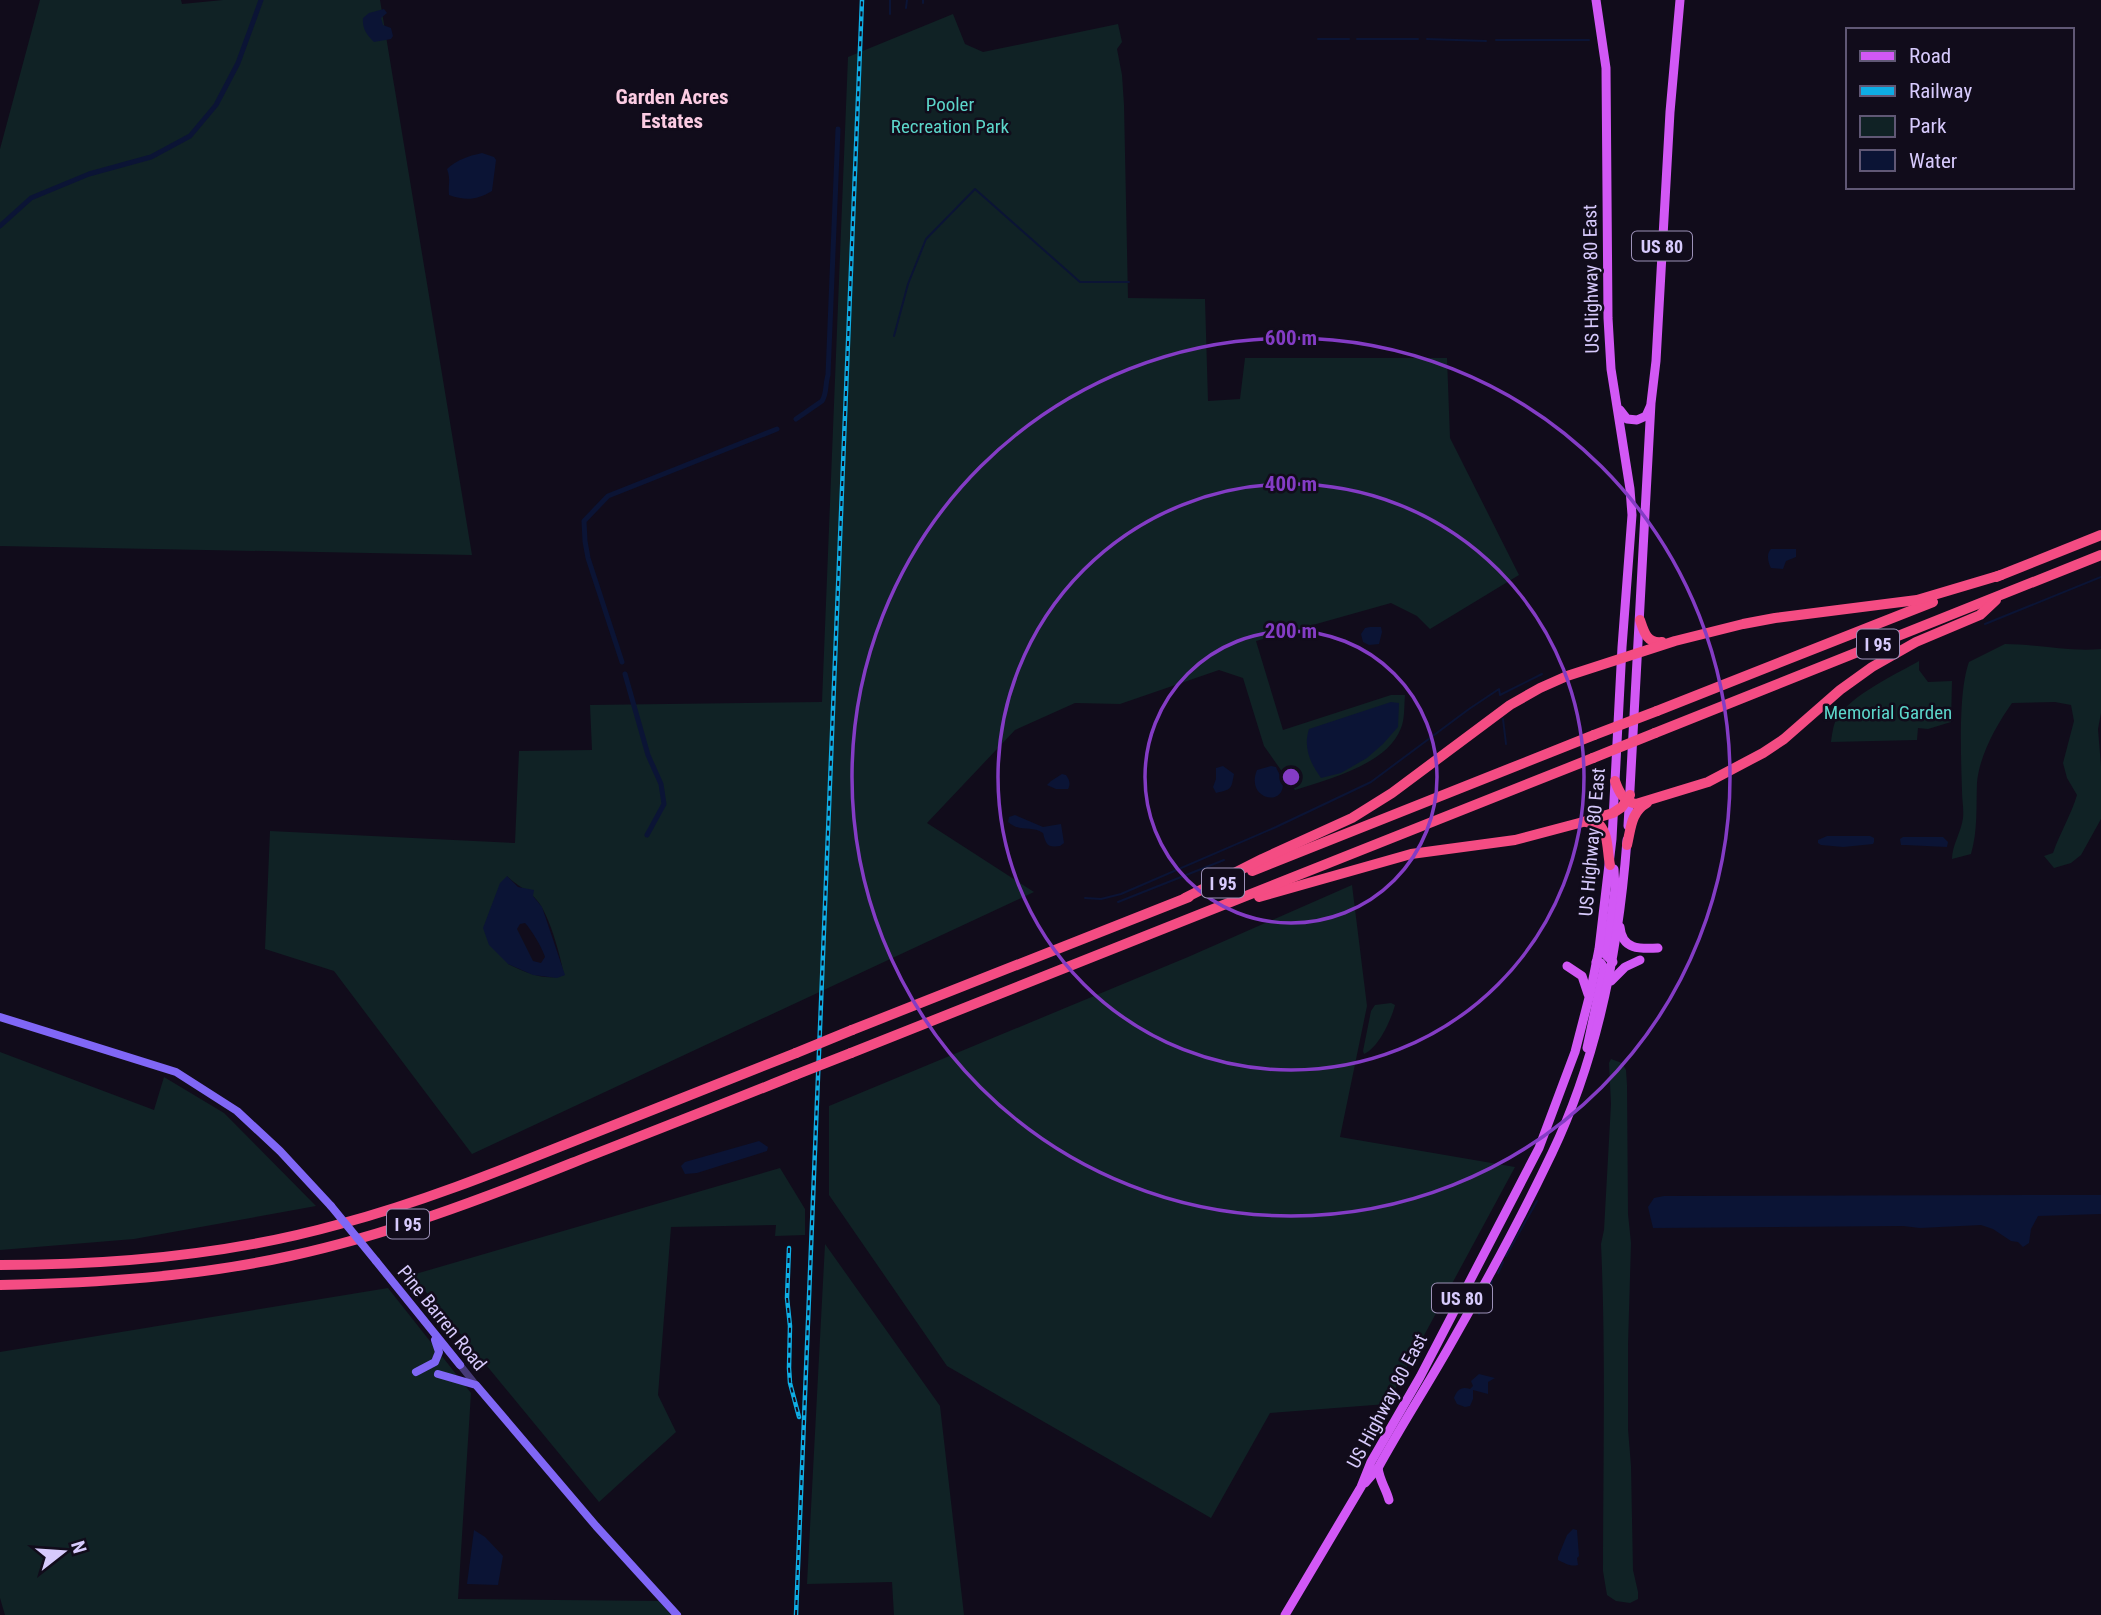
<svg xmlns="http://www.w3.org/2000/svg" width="2101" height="1615" viewBox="0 0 2101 1615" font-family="'Roboto Condensed',sans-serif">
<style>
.green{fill:#102225;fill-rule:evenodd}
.water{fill:#0b1435;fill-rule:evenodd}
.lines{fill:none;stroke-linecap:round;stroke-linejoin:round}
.stream{stroke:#0b1435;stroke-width:2}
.canal{stroke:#0b1435;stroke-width:5}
.tertiary{stroke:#463a78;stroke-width:7}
.secondary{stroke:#8067f6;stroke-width:8}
.primary{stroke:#d258f5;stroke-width:9}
.motorway{stroke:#f44c83;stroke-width:10}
.rail-casing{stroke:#0eade4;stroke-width:4.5}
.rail{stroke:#110c1b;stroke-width:2;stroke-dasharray:5;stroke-linecap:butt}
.secondary-bridge{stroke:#8067f6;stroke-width:8}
.motorway-bridge{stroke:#f44c83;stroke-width:10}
.ring{fill:none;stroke:#843cc5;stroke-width:3.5}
.labels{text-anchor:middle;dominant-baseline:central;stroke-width:5;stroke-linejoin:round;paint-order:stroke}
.shield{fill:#110c1b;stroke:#9c91b8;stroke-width:2}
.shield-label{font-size:18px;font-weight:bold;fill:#d7cafc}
.park-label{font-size:19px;fill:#5cd6ca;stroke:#110c1b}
.street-label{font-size:19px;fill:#d7cafc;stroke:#110c1b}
.neighbourhood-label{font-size:21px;font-weight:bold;fill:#fccce3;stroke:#110c1b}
.centre{fill:#843cc5;stroke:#110c1b;stroke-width:3.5}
.ring-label{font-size:21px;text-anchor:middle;font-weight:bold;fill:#843cc5;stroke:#110c1b;stroke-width:5;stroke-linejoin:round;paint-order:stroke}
</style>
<rect width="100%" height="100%" fill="#110c1b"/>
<!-- green -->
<g class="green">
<path d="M40,0H181L182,4L223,0H380L472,555L0,546V149Z"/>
<path d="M953,14L965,44L983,52L1118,24L1122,42L1117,49L1122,75L1124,105L1128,298L1205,299L1208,401L1240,399L1245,358H1447L1450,438L1519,575L1430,629L1417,616L1391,603L1256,641L1283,730L1391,695H1405C1404,705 1405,719 1401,728C1388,764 1329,779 1295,790L1264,746L1243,678L1219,670L1120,704L1075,703L1015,730L927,823L1034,892L472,1154L334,971L265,949L270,831L515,843L519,751L592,750L590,705L822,702L848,57ZM507,876C516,885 526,889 534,897C549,911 560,955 564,975C546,982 525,972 508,964Z"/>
<path d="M2005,644C2037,644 2069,652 2101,649V713L2098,729L2101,766V819L2081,855L2071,863L2054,868L2044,856L2053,853C2060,833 2071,815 2077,795L2067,778L2063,763L2074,721L2071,705L2055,702L2012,703C1997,724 1979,756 1977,783C1976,807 1978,830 1971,854L1952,859C1952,845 1961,833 1963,818C1964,809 1962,800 1962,791C1961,757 1958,692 1969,662Z"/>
<path d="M1919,661V670L1928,682L1952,681L1951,722L1928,729L1918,728L1917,740L1831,742C1832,735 1833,726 1836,720C1850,695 1895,675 1919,661Z"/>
<path d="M1352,885L1367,1006L1340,1137L1515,1167L1387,1404L1270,1413L1211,1518L947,1366L829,1195V1106L1188,957Z"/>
<path d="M1391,1003L1395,1005C1391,1020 1379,1047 1364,1054L1363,1051L1371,1011L1375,1005Z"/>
<path d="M0,1052L154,1110L164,1077L224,1113L316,1206L134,1239L0,1250Z"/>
<path d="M1611,1059L1622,1063L1626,1070L1627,1085L1628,1214L1631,1243L1628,1345V1429L1631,1466L1633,1570L1638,1592V1599L1630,1603L1616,1601L1607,1595L1603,1571C1603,1462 1606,1353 1601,1244L1604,1230L1611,1104L1609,1063Z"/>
<path d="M780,1168L805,1209V1235L775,1236L776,1225L671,1227L658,1395L676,1432L599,1502L412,1275Z"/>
<path d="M825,1244L940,1406L964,1615H894L892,1582L807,1584Z"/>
<path d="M388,1288L471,1393L458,1599L659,1601L671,1615H5L0,1598V1352Z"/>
</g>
<!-- water -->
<g class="water">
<path d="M384,9L387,13L381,18L383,25L391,28L393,36L391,39L374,42C367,35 362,29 363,18L369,13Z"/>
<path d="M482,153L494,157L496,160L492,191C477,200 466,201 449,195C448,184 451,180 447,169C458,159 469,156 482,153Z"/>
<path d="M1771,549H1796V557L1786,561L1783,569L1771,568C1768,562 1766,554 1771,549Z"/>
<path d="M1370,627H1381L1382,632L1379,644L1369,645L1363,642L1361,634L1365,628Z"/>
<path d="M1391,702L1399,703L1398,727L1383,744L1367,758L1341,773L1321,778C1310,763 1303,747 1309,729Z"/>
<path d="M1223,766L1234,774C1231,790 1232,789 1216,793L1213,787L1216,779V768Z"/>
<path d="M1271,766L1276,767C1278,772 1282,778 1283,783C1284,808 1245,799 1257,770Z"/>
<path d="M1062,774L1066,775C1069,779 1071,784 1068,789H1056L1047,785L1051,781Z"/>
<path d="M1015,815L1043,827L1061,824L1064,843L1060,846C1047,848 1046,844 1043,833C1031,825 1021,833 1008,822L1009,817Z"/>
<path d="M1827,836H1870L1874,838V842L1873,844L1843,847L1821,845L1818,843V840Z"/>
<path d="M1903,837H1943L1948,842L1947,847L1905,845H1901L1900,839Z"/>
<path d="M507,876L518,887L534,890L533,896L542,907L565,975L557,978L533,975L508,964L489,945L483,928L500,883ZM525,923C531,929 543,949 545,957L541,963L533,961L517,929L520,924Z"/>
<path d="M759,1141L768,1147L767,1151L697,1173L685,1174L681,1166L685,1162Z"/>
<path d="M2045,1195H2101V1214L2038,1216L2031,1229L2029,1243L2023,1247L2018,1242L2011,1241L1993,1229L1981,1225L1920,1228L1903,1226L1653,1228L1648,1207L1654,1198L1664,1196Z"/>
<path d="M1479,1374L1495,1378L1488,1382V1394L1473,1390V1399L1470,1406L1465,1407L1457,1404L1454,1398C1457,1390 1461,1386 1470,1389L1473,1386L1471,1381Z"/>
<path d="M1573,1529L1577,1530L1579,1556L1577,1558L1578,1565C1570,1567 1565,1563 1558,1560V1557L1567,1535Z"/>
<path d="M474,1530L485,1537L503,1556L498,1585L467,1584Z"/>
</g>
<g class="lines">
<!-- stream -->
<g class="stream">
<path d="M923,3V0"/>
<path d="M906,8L907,0"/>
<path d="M890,14V0"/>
<path d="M1318,39H1349"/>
<path d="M1357,39H1418"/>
<path d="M1427,39L1486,41"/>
<path d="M1496,40H1589"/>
<path d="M894,336L908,284L926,239L975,189L1080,282H1129"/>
<path d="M1985,624L2101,577"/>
<path d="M1503,719L1506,744"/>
<path d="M1085,898L1101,899L1121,894L1276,827L1371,782L1469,709L1499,689L1500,695L1542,674"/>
<path d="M1118,902L1224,860"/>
<path d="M1506,1256L1537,1201"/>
<path d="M1498,1273L1503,1262"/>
<path d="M1479,1314C1481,1301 1492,1291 1492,1280"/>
</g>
<!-- canal -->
<g class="canal">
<path d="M0,226L31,198L89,174L151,157L190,136L216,105L238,63L261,0"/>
<path d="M796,419L822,401C827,394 825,384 828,375L838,129"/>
<path d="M622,662L588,558L585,541L584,521L608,496L777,429"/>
<path d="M625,674L648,755L661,784L664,804L647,835"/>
</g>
<!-- tertiary -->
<path class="tertiary" d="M460,1365L476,1385"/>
<!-- secondary -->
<g class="secondary">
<path d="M0,1017L176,1072L237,1111L280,1151L331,1206"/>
<path d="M376,1261L460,1365"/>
<path d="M416,1372L435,1362L439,1352L435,1340"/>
<path d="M438,1374L476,1385L596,1526L677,1615"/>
</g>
<!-- primary -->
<g class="primary">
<path d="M1620,410L1627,419L1637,420L1646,416L1650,407"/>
<path d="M1628,826L1651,403L1656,361L1670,112L1680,0"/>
<path d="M1620,927C1622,950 1640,949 1658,948"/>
<path d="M1613,962L1606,955L1615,889L1614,869"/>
<path d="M1567,966L1582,976L1588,994"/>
<path d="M1611,981L1625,967L1640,960"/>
<path d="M1587,1048L1604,968L1601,963L1596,962"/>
<path d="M1378,1468C1380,1482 1386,1488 1389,1500"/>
<path d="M1365,1483L1378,1468C1402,1424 1429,1383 1453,1340C1488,1279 1522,1216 1552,1153C1599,1055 1619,947 1627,840"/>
<path d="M1285,1615L1361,1487L1371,1462L1420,1377L1539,1148L1575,1052L1590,994L1599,949L1612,839L1622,647L1632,515L1630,489L1611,369L1608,318L1606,68L1596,0"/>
</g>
<!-- motorway -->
<g class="motorway">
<path d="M1996,577L2101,535"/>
<path d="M1640,620C1644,632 1647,644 1662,642"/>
<path d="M1657,711L1933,602"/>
<path d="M1655,733L2101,555"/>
<path d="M1615,781C1619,792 1623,801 1636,804L1708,782L1763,753L1784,739L1840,690L1872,667L1916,642L1980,615L1996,600"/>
<path d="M1586,822L1599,824C1609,835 1607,851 1610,865"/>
<path d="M1627,845C1631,828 1631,812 1647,803"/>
<path d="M1252,871L1594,735"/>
<path d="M1259,897L1411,854L1515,840L1583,822L1613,813L1622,807L1630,795"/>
<path d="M1185,898L1262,859L1352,818L1392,793L1510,705L1540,688L1567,676L1675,641L1743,624L1775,618L1917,600L2001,575"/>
<path d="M852,1030L1189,897"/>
<path d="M851,1053L1593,758"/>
<path d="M0,1265C114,1265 230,1255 340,1224C419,1203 494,1173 569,1143C645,1113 720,1083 796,1053"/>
<path d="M0,1285C98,1283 194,1277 290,1256C387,1235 480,1200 572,1163C646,1134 721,1105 795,1075"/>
</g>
<!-- rail casing -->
<g class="rail-casing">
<g id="rail">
<path d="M789,1248L787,1298L790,1326L789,1368L790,1383L799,1417"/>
<path d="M796,1615L862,0"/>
</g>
</g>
<!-- rail -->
<use href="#rail" class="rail"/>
<!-- secondary-bridge -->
<path class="secondary-bridge" d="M331,1206L376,1261"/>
<!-- motorway-bridge -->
<g class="motorway-bridge">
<path d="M1594,735L1657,711"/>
<path d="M1593,758L1655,733"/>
<path d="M796,1053L852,1030"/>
<path d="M795,1075L851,1053"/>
</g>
</g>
<!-- distance rings -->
<g class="ring">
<circle cx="1291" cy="777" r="146"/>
<circle cx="1291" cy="777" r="293"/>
<circle cx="1291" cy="777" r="439"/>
</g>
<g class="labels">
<!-- shield labels -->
<g class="shield">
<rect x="1632" y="231.5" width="60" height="29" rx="5"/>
<rect x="1857" y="629.5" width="42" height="29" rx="5"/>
<rect x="1202" y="868.5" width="42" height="29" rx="5"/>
<rect x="387" y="1209.5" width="42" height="29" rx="5"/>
<rect x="1432" y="1283.5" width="60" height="29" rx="5"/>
</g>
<g class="shield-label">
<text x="1662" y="246">US 80</text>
<text x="1878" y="644">I 95</text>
<text x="1223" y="883">I 95</text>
<text x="408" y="1224">I 95</text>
<text x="1462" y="1298">US 80</text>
</g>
<!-- park labels -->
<g class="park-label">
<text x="950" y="104">Pooler<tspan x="950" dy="22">Recreation Park</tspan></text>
<text x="1888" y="712">Memorial Garden</text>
</g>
<!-- street labels -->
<g class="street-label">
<text transform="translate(1591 279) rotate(-91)">US Highway 80 East</text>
<text transform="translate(1592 842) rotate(-85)">US Highway 80 East</text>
<text transform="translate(442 1318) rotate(51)">Pine Barren Road</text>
<text transform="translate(1387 1401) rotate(-62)">US Highway 80 East</text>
</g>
<!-- neighbourhood labels -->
<g class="neighbourhood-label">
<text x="672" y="97">Garden Acres<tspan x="672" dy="24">Estates</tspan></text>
</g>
</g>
<circle cx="1291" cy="777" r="10" class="centre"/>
<g class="ring-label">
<text x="1291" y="345">600 m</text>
<text x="1291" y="491">400 m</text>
<text x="1291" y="638">200 m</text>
</g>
<!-- legend -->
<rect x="1846" y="28" width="228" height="161" fill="#110c1b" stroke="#605875" stroke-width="2"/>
<rect x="1860" y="51" width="35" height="10" fill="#d258f5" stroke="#605875" stroke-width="2"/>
<text x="1909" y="63" font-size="21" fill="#d7cafc">Road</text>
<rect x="1860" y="86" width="35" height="10" fill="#0eade4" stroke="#605875" stroke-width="2"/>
<text x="1909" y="98" font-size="21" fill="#d7cafc">Railway</text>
<rect x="1860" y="116" width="35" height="21" fill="#102225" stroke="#605875" stroke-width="2"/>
<text x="1909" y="133" font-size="21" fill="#d7cafc">Park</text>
<rect x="1860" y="150" width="35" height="21" fill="#0b1435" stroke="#605875" stroke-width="2"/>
<text x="1909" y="168" font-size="21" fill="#d7cafc">Water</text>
<!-- north arrow -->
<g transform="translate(63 1552) rotate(73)" stroke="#110c1b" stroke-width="5" paint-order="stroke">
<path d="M0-5L12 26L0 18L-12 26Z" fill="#d7cafc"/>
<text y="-10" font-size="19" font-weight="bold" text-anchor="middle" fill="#d7cafc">N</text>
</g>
</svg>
